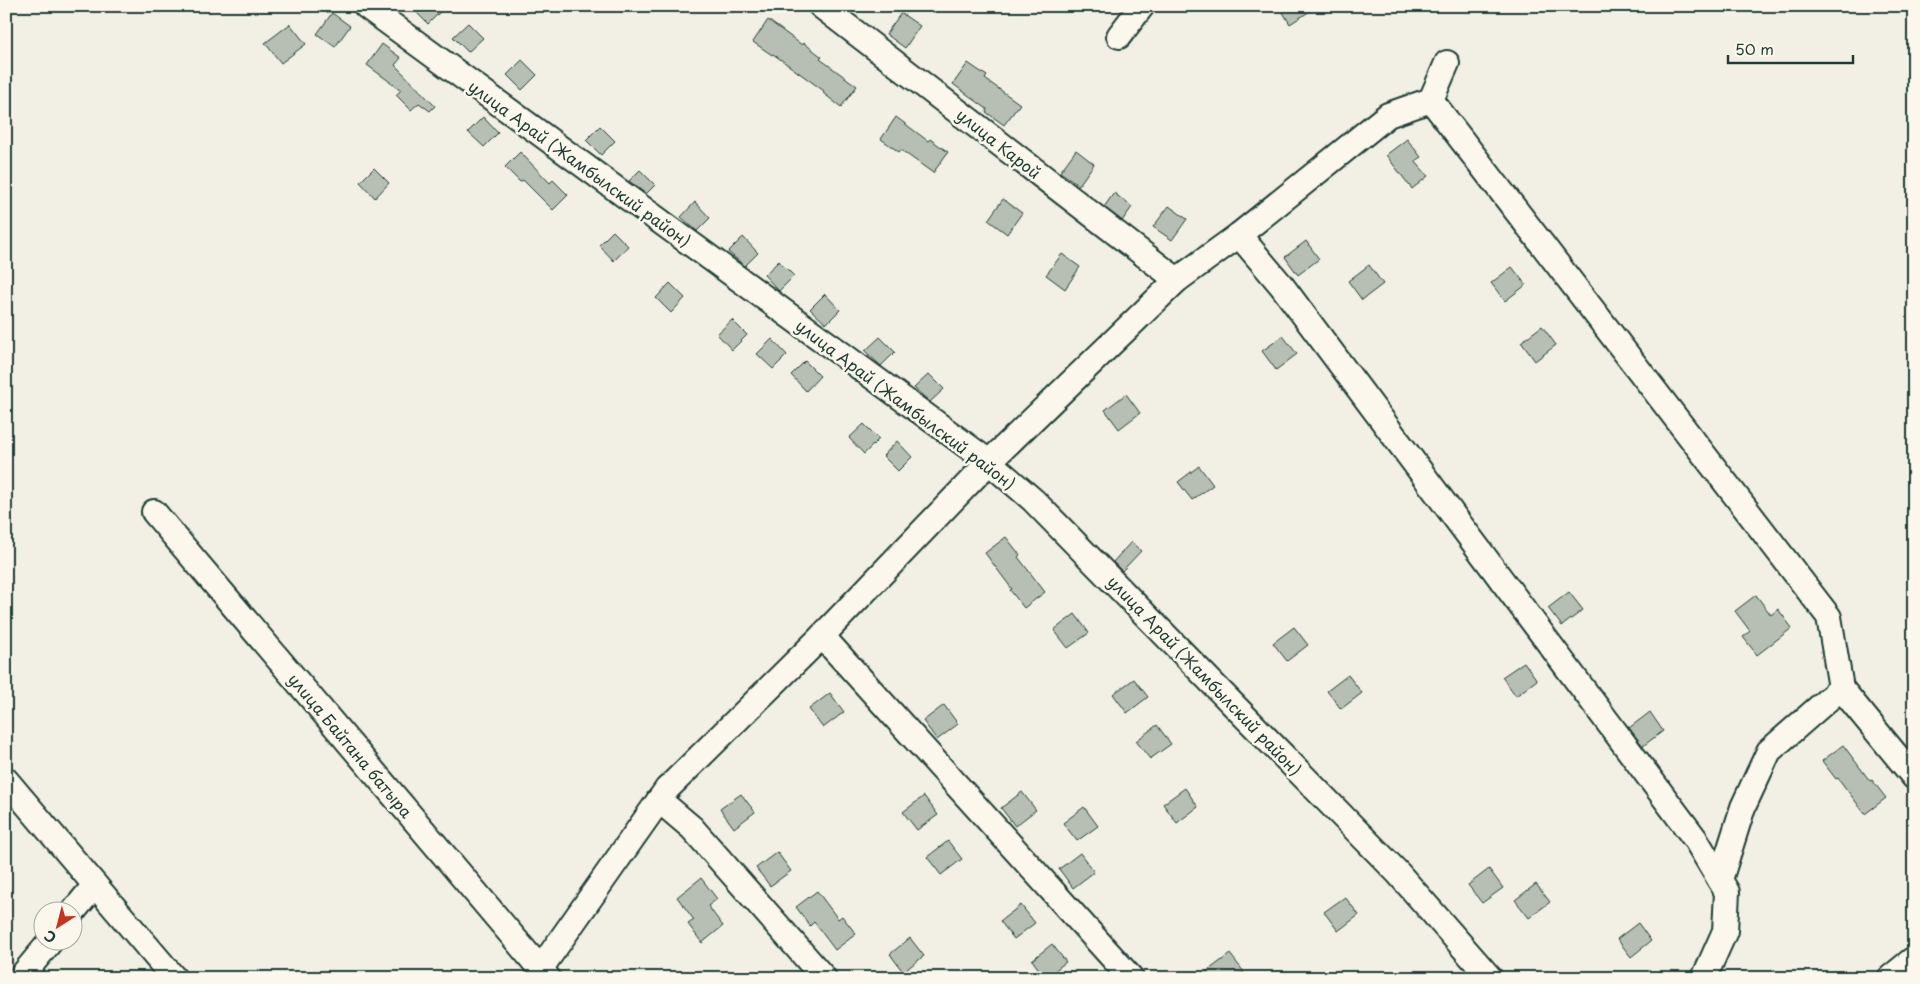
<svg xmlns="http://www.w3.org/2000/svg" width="1920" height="984" viewBox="0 0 1920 984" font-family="'Playpen Sans',sans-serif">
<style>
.building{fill:#b7beb3;stroke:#1f3d34}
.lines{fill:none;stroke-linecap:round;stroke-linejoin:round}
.minor-casing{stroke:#1f3d34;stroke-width:28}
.minor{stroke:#fbf7ec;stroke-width:24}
.labels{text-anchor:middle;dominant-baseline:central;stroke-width:5;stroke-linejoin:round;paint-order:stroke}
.street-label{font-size:16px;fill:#1f3d34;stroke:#fbf7ec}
</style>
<rect width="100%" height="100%" fill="#f2f0e5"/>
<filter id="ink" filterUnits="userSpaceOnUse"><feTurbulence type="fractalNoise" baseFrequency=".02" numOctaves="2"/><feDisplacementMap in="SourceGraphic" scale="10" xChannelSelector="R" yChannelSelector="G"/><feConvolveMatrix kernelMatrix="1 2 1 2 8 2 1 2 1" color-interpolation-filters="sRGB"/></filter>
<g filter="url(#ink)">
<!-- building -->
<g class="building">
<path d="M410,6H446L428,24Z"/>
<path d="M1279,6H1318L1290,24Z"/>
<path d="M332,13L350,26L335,47L317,34Z"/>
<path d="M901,13L920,26L905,48L886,34Z"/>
<path d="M768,20L802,45L804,43L822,57L820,59L857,86L841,107L823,93L824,91L773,54L772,55L753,42Z"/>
<path d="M468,23L483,38L468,52L453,37Z"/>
<path d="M290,24L306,44L281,63L265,43Z"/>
<path d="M382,44L401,58L395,65L435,106L430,111L419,103L411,110L396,95L401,90L367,65Z"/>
<path d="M522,60L537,75L522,90L507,75Z"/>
<path d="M968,63L987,76L985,79L1020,104L1004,125L986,112L987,109L953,84Z"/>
<path d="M483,117L498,133L484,147L468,132Z"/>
<path d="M896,117L928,141L930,139L948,152L933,173L901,150L899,152L881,139Z"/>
<path d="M600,126L615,141L601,155L586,140Z"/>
<path d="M1407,139L1421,157L1415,161L1428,176L1412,189L1386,155Z"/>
<path d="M1076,150L1094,164L1079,185L1060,172Z"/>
<path d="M520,152L550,183L553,180L568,195L553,210L523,180L520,182L505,167Z"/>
<path d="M374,168L389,183L375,198L360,182Z"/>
<path d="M640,170L655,185L646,194L629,181Z"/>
<path d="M1114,193L1132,207L1122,221L1104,207Z"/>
<path d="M1003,199L1022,213L1007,234L988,220Z"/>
<path d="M695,202L710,218L697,231L681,217Z"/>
<path d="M1169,206L1187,219L1172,240L1153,227Z"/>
<path d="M613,231L628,246L614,261L599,245Z"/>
<path d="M743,237L758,253L745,266L728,252Z"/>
<path d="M1306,241L1319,259L1298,275L1285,257Z"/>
<path d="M1062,254L1080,267L1065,289L1046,275Z"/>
<path d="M779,261L794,276L779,291L764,275Z"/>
<path d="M1369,265L1383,284L1362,300L1348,281Z"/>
<path d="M1512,267L1526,285L1505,301L1491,283Z"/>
<path d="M670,283L685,298L671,313L656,298Z"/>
<path d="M825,294L840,310L826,324L810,309Z"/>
<path d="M732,320L747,335L732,350L717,334Z"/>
<path d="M1542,326L1556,345L1535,361L1521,342Z"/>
<path d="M1283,336L1297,354L1276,370L1262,351Z"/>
<path d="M880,337L895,352L881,366L865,351Z"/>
<path d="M772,339L787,355L773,369L757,354Z"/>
<path d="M805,361L820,376L806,391L791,375Z"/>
<path d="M929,374L944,389L930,402L914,388Z"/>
<path d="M1126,394L1140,413L1119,429L1105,410Z"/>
<path d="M864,424L879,439L864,454L849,438Z"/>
<path d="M897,441L912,457L898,471L883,456Z"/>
<path d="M1199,466L1213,485L1192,500L1178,482Z"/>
<path d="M1006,537L1020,555L1018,557L1045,592L1024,608L1010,590L1012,589L985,553Z"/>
<path d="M1131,542L1141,551L1122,571L1113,562Z"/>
<path d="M1569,592L1583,610L1562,626L1548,608Z"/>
<path d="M1756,595L1771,615L1778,609L1792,628L1757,655L1743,637L1750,631L1735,611Z"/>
<path d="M1075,614L1089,633L1068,648L1054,630Z"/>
<path d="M1294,627L1308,645L1287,661L1273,643Z"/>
<path d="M1524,662L1537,680L1516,696L1502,677Z"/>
<path d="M1348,675L1362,693L1341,709L1327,691Z"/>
<path d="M1134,679L1148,697L1127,713L1113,694Z"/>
<path d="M830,693L844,712L823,728L809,709Z"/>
<path d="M944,705L958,724L937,740L923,721Z"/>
<path d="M1650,712L1663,731L1643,746L1629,728Z"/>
<path d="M1157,725L1171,744L1150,759L1136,741Z"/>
<path d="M1843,745L1870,781L1872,780L1886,798L1865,814L1838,778L1836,779L1822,761Z"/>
<path d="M1185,788L1198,807L1177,823L1163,804Z"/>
<path d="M1022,792L1036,810L1015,826L1001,808Z"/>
<path d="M741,794L755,812L734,828L720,809Z"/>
<path d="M924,796L938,815L917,830L903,812Z"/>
<path d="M1084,807L1098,826L1077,841L1063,823Z"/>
<path d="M948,841L962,859L941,875L927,857Z"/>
<path d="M777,852L791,871L770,886L756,868Z"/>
<path d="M1080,853L1094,872L1073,888L1059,869Z"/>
<path d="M1489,869L1503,888L1482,903L1468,885Z"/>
<path d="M701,878L717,899L708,906L723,926L702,943L688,924L694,920L677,897Z"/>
<path d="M1536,884L1550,902L1529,918L1515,900Z"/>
<path d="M817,891L838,919L842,916L856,934L835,950L814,922L810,926L796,907Z"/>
<path d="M1345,897L1359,915L1338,931L1324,912Z"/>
<path d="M1021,905L1035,923L1014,939L1000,921Z"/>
<path d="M1638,923L1651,941L1631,957L1617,939Z"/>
<path d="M910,938L924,956L903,972L890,954Z"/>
<path d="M1052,944L1066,962L1045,978L1032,960Z"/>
<path d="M1230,954L1244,972L1236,978H1198Z"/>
</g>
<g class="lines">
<!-- minor casing -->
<g class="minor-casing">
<g id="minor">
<path d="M366,6L989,462L1033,500L1398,873L1490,978"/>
<path d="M821,6L1177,280"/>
<path d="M1119,36L1142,6"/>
<path d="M1431,100L1829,617L1841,688L1914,777"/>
<path d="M1239,235L1282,286L1696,840L1727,892L1725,931L1704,978"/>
<path d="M154,512L548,978"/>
<path d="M822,636L1131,978"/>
<path d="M6,780L174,978"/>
<path d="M659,800L692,828L824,978"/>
<path d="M1720,880L1743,807L1769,751L1841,688"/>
<path d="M72,913L95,885"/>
<path d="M541,968L667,789L822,636L989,462L1177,280L1239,235L1388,115L1431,100L1447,63"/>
<path d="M20,978L50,942"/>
<path d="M1890,978L1912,960"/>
</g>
</g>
<!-- minor -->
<use href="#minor" class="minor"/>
</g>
</g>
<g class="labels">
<!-- street labels -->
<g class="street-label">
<text transform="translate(999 143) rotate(38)">улица Карой</text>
<text transform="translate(580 163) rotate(36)">улица Арай (Жамбылский район)</text>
<text transform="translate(906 404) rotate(37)">улица Арай (Жамбылский район)</text>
<text transform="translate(1205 675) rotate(46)">улица Арай (Жамбылский район)</text>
<text transform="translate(351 745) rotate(50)">улица Байтана батыра</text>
</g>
</g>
<!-- margin -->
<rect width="1920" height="984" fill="none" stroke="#fbf7ec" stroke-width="25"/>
<rect x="12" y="12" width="1895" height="959" fill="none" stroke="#1f3d34" stroke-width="2" filter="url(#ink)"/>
<!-- north arrow -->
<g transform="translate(58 926) rotate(216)"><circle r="24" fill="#fbf7ec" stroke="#a3ada2"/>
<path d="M0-4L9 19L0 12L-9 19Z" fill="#c8321e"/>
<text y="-8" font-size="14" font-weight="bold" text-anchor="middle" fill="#1f3d34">С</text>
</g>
<!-- scale -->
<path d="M1728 55v8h125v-8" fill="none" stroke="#1f3d34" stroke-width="2.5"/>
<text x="1735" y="55" font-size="15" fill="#1f3d34" stroke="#fbf7ec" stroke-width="4" paint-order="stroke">50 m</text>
</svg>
